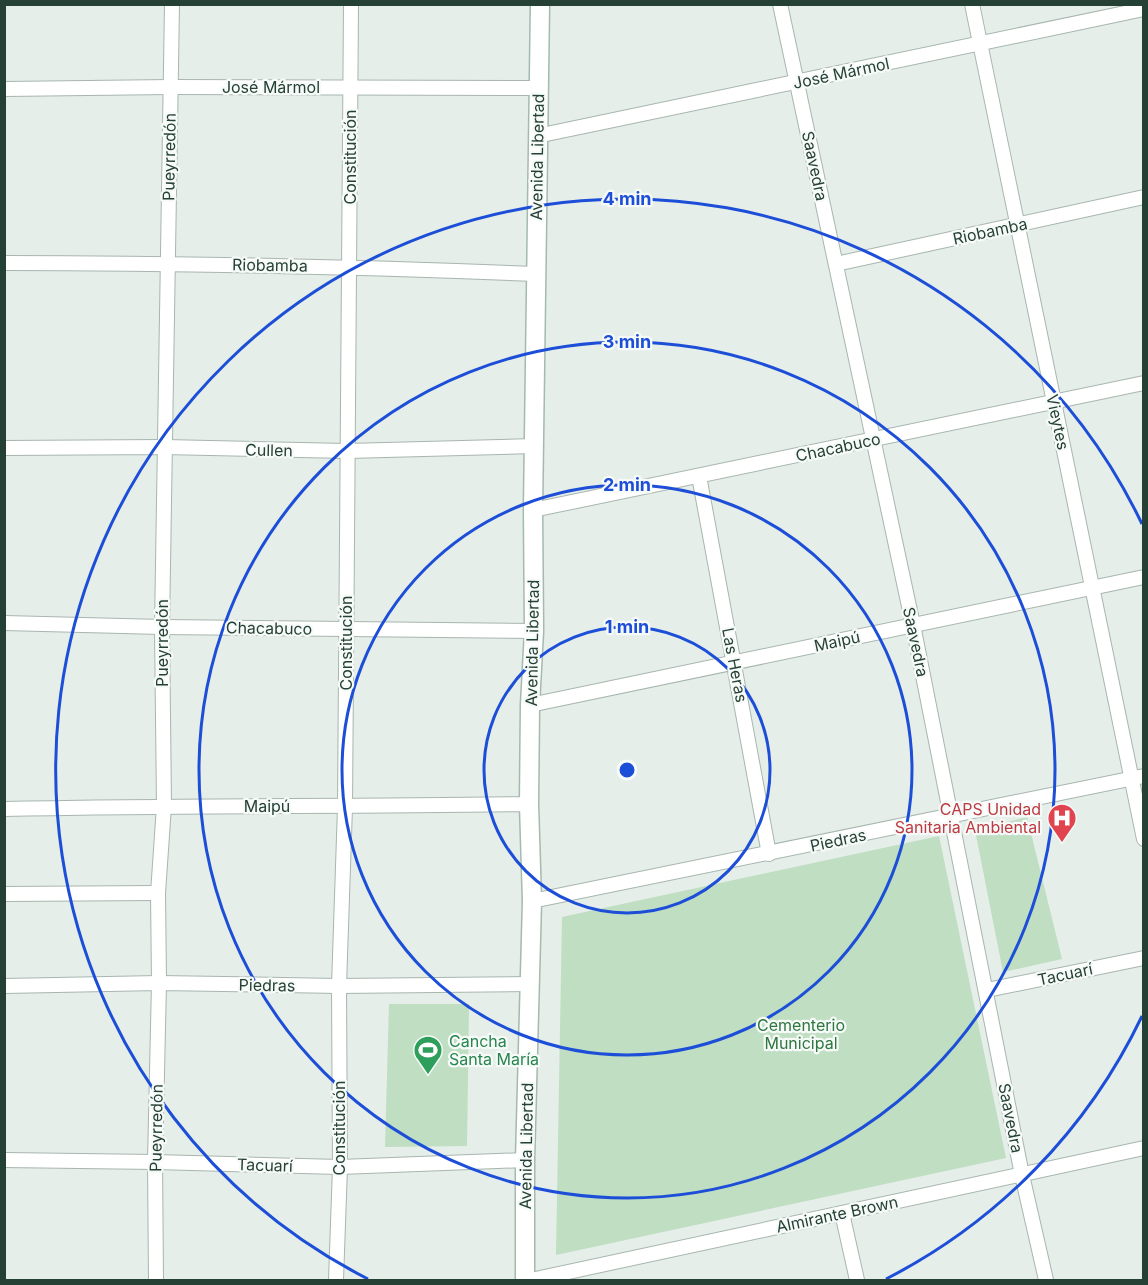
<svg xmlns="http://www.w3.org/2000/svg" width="1148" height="1285" viewBox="0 0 1148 1285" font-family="Inter,sans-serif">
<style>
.green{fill:#bfdec2}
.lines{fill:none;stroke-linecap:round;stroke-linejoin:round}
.minor-casing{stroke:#a8b6af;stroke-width:16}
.secondary-casing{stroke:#a4baae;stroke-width:21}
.minor{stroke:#fff;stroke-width:14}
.secondary{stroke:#fff;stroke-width:18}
.ring{fill:none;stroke:#1d4ed8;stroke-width:3}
.labels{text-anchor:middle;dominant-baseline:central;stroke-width:4.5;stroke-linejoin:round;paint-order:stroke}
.street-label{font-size:16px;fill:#254034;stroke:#f6faf8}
.health-label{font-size:16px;fill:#be3a42;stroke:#f6faf8;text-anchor:end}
.park-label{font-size:16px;fill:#2f763f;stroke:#f6faf8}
.leisure-label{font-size:16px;fill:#27864d;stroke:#f6faf8;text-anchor:start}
.centre{fill:#1d4ed8;stroke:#f6faf8;stroke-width:3}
.ring-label{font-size:18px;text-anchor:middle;font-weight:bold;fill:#1d4ed8;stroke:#f6faf8;stroke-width:4.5;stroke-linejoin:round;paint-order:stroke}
</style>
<rect width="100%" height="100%" fill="#e5eee9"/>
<!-- green -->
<g class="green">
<path d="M1027,817L1062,959L1003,972L975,830Z"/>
<path d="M939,836L1006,1158L556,1255L562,917Z"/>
<path d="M389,1004H469L467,1146L385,1147Z"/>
</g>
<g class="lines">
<!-- minor casing -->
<g class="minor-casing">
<g id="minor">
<path d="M780,4L913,625L1022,1175L1046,1280"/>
<path d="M972,4L1144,839"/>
<path d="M4,89L171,87L539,88"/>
<path d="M537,136L1144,9"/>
<path d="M4,263C182,263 358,267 536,274"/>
<path d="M836,264L1144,197"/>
<path d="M4,448L164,447L347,451L534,446"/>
<path d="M699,476L769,854"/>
<path d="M533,510L1144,383"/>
<path d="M4,623L162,627L534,631"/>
<path d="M530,705L1144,577"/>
<path d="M4,809C179,805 354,807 529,804"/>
<path d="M4,894L158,893"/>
<path d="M532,901L1144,776"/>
<path d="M4,986L159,983L339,986L529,984"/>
<path d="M987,990L1144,958"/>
<path d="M4,1160L155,1162L340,1167L525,1160"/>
<path d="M842,1213L857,1280"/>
<path d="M156,1280L155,1162L159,983L158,893L164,806L162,627L172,4"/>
<path d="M336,1280L340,1167L339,986L345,807L351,4"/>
<path d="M531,1280L1144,1148"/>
</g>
</g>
<!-- secondary casing -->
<g class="secondary-casing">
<path id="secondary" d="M525,1280V1160L532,901L529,804L530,705L534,631L533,510L540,4"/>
</g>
<!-- minor -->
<use href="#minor" class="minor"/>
<!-- secondary -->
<use href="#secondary" class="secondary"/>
</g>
<!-- distance rings -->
<g class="ring">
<circle cx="627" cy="770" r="143"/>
<circle cx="627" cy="770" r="285"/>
<circle cx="627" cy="770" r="428"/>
<path d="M1142 1016A571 571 0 0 1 886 1279M368 1279A571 571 0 1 1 1142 524"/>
</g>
<!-- icons -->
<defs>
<g id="hospital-pin" transform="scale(1.5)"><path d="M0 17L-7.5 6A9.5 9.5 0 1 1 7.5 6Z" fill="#e0444e" stroke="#f6faf8"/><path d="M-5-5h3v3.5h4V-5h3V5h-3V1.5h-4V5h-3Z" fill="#fff"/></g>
<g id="stadium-pin" transform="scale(1.5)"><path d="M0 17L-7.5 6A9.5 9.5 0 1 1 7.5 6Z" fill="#2e9e5b" stroke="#f6faf8"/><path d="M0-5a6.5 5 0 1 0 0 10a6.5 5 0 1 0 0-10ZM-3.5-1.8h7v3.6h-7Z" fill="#fff"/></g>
</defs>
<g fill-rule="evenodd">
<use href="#hospital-pin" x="1062" y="818"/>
<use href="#stadium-pin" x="428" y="1050"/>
</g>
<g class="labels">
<!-- street labels -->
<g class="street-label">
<text transform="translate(841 73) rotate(-12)">José Mármol</text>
<text x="271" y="87">José Mármol</text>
<text transform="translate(169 157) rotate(-89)">Pueyrredón</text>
<text transform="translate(350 157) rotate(-90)">Constitución</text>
<text transform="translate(537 157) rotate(-89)">Avenida Libertad</text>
<text transform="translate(815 166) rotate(78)">Saavedra</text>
<text transform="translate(990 231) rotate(-12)">Riobamba</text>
<text transform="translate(270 265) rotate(1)">Riobamba</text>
<text transform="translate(1058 422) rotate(78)">Vieytes</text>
<text transform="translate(838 447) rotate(-12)">Chacabuco</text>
<text transform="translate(269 450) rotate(1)">Cullen</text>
<text transform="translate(269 628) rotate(1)">Chacabuco</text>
<text transform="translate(837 641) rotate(-12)">Maipú</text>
<text transform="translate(916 642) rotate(78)">Saavedra</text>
<text transform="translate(162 643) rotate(-90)">Pueyrredón</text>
<text transform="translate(346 643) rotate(-90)">Constitución</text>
<text transform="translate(532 643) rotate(-89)">Avenida Libertad</text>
<text transform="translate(735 665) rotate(79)">Las Heras</text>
<text x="267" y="806">Maipú</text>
<text transform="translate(838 840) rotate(-12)">Piedras</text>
<text transform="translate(1065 974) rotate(-12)">Tacuarí</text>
<text transform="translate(267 985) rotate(1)">Piedras</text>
<text transform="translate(1011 1118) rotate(79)">Saavedra</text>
<text transform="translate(156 1128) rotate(-89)">Pueyrredón</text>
<text transform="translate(339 1128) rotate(-90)">Constitución</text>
<text transform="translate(526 1146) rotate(-89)">Avenida Libertad</text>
<text transform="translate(265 1165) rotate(2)">Tacuarí</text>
<text transform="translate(837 1214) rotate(-12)">Almirante Brown</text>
</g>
<!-- health labels -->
<g class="health-label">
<text x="1041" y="809">CAPS Unidad<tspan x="1041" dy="18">Sanitaria Ambiental</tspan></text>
</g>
<!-- park labels -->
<g class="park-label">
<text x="801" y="1025">Cementerio<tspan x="801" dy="18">Municipal</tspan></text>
</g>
<!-- leisure labels -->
<g class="leisure-label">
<text x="449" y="1041">Cancha<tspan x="449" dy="18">Santa María</tspan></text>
</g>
</g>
<circle cx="627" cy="770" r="9" class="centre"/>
<g class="ring-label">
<text x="627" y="205">4 min</text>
<text x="627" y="348">3 min</text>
<text x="627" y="491">2 min</text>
<text x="627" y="633">1 min</text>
</g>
<!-- border -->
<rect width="1148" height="1285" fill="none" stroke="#254034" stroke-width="12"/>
</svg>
